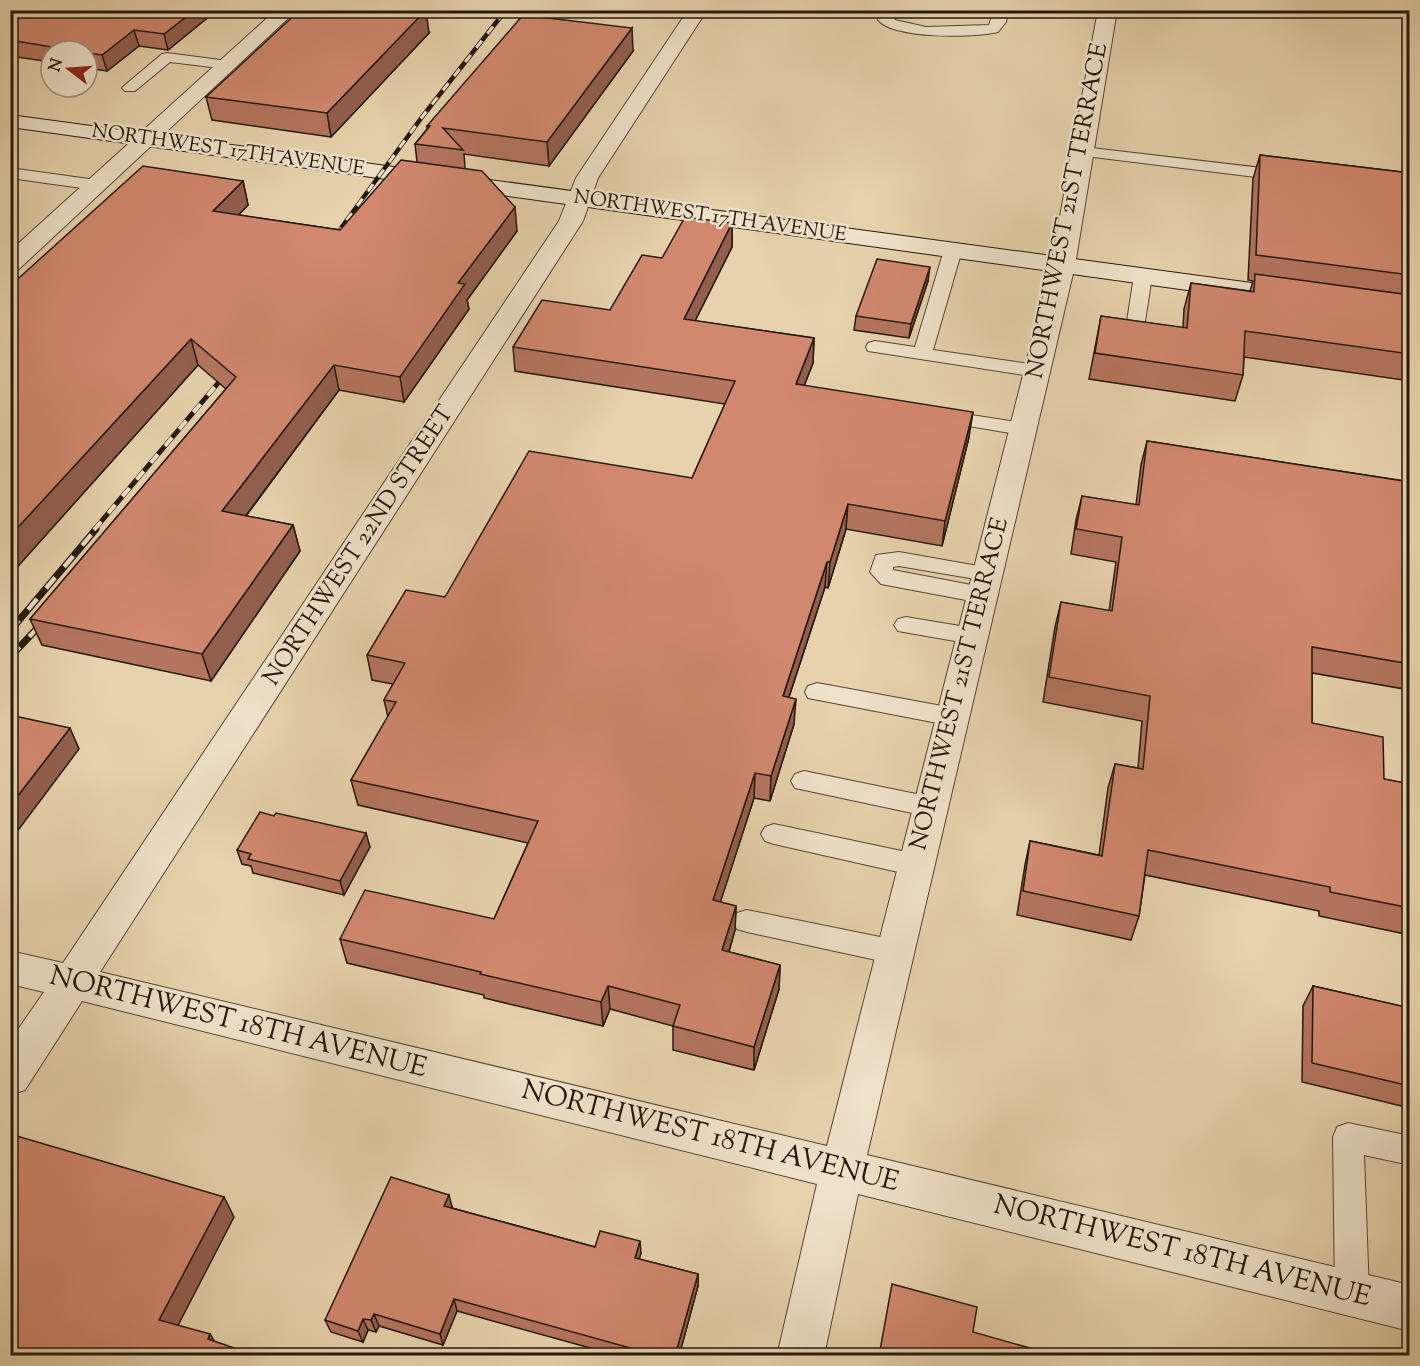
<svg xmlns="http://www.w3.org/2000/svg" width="1420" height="1366" viewBox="0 0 1420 1366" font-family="'Sorts Mill Goudy',serif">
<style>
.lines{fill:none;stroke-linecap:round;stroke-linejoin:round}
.service-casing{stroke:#564634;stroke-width:2}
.minor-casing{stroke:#564634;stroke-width:2}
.secondary-casing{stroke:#25180c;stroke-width:2}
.service{fill:#efe2ca;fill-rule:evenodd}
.minor{fill:#efe2ca;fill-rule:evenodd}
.secondary{fill:#efe2ca;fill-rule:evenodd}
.rail-far2-casing{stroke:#25180c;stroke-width:4.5}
.rail-far1-casing{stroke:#25180c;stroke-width:5}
.rail-casing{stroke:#25180c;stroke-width:7}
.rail-far2{stroke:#efe2ca;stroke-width:3;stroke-dasharray:9;stroke-linecap:butt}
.rail-far1{stroke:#efe2ca;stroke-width:4;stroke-dasharray:11;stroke-linecap:butt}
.rail{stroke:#efe2ca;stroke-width:4.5;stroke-dasharray:14;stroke-linecap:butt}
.wall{fill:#b4755f;stroke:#25180c;stroke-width:1.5}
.shaded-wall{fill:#925f4e;stroke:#25180c;stroke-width:1.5}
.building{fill:#d1886f;stroke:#25180c;stroke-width:1.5}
.labels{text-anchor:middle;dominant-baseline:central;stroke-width:5;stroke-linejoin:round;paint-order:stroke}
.far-street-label{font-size:20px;fill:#25180c;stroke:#efe2ca}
.street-label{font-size:24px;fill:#25180c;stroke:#efe2ca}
.near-street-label{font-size:28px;fill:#25180c;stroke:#efe2ca}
</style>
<rect width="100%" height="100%" fill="#e7d2ad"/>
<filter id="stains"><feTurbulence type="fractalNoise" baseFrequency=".00333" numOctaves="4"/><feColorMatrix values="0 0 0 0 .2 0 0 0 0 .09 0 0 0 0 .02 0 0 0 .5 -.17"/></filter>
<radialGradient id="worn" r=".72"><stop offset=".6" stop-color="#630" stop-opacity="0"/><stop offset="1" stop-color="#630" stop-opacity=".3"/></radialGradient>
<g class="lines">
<!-- service casing -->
<g class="service-casing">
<g id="service">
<path d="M877,10H891L895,20L926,27L989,25L994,10H1008L1006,22L998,32C974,38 894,39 878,20Z"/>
<path d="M167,53L228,61L235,65L228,69L170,62L135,91H125L122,88L125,85L162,54Z"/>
<path d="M1083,147L1288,171L1296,176L1288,181L1077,155L1075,152Z"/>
<path d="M10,168L96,180L104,185L96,190L10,178Z"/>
<path d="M953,245L962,250L933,350L1037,365L1044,367L1047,371L1044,375L1037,377L868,351L866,347L868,343L875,341L915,347L944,250Z"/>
<path d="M1143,271L1152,276L1142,341L1133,347L1124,341L1134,276Z"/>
<path d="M939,410L1022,423L1029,425L1032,429L1029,433L1022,435L932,420L929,416L932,412Z"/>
<path d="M899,552L995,569L998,574L995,579L987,581L899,566L893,567V570L982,587L990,590L993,595L990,600L982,603L881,584L870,572L876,555Z"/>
<path d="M906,617L972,628L980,630L984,636L980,642L972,644L898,631L894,625L898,619Z"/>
<path d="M817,683L953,708L962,711L965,717L962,723L953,726L808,698L805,692L808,686Z"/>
<path d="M804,771L931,797L940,800L944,807L940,814L931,817L795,788L791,781L795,774Z"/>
<path d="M774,824L916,854L925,857L929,865L925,873L916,876L774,844L765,841L761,834L765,827Z"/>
<path d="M747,910L895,940L905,944L909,952L905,960L895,964L747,932L737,929L733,921L737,913Z"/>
<path d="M1348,1123L1410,1136V1165L1364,1155L1369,1294L1364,1306L1352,1310L1340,1306L1335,1294L1333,1137L1337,1127Z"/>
</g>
</g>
<!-- minor casing -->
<g class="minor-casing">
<g id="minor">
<path d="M276,10H297L19,269L10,271V251Z"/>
<path d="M688,10H707L598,178L583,221L100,972L827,1146L1051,265L1098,10H1117L1075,265L867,1155L1410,1285V1331L858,1194L824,1356H777L817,1184L82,1001L25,1090L10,1095V1041L44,992L10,984V951L63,963L559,221L576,178Z"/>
</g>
</g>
<!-- secondary casing -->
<g class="secondary-casing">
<path id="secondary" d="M10,115L1296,289L1305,292L1309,297L1305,302L1296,305L10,127Z"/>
</g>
<!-- service -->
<use href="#service" class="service"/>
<!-- minor -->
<use href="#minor" class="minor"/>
<!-- secondary -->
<use href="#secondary" class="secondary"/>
<!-- rail-far2 casing -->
<g class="rail-far2-casing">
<g id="rail-far2">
<path d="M514,29L529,10"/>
<path d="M336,235L422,117L506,10"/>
</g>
</g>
<!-- rail-far1 casing -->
<g class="rail-far1-casing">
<g id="rail-far1">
<path d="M333,240L337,234"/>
<path d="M94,530L230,369"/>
</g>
</g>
<!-- rail casing -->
<g class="rail-casing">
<g id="rail">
<path d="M10,631L96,529"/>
<path d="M10,657L47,618"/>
</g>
</g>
<!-- rail-far2 -->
<use href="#rail-far2" class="rail-far2"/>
<!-- rail-far1 -->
<use href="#rail-far1" class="rail-far1"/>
<!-- rail -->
<use href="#rail" class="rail"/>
</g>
<!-- wall -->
<g class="wall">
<path d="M10,10H217L168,50L139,46L107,71L87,68V51H51V62L10,56Z"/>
<path d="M429,33L331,137L212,120L206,97Z"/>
<path d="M633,51L549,166L464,154L465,168L517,231L467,300L469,309L404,402L339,390L246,516L293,525L300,551L211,681L42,645L30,619L226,389L198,365L10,575V286L243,181L248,205L238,215L340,230L417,162L415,144L427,129V126Z"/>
<path d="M1260,155L1410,173V381L1244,357L1243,375L1235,401L1089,379L1101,316L1183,328L1184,309L1191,283L1250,291L1253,281L1248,280L1253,179Z"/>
<path d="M732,223V247L695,321L814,338L813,363L804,386L969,437L942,546L846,529L828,588L825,587L789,697L794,724L770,801L754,798L720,902L736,906L735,930L729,952L780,965L779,989L754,1070L673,1050V1026L610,1009L603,1026L484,998V995L347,963L340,939L494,919L528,843L358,805L351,780L388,717L384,700L393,684L372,680L367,655L445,597L692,478L725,404L515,371L513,347L610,310L662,258Z"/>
<path d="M928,281L909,338L854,330L856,316Z"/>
<path d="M1147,441L1410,482V690L1312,673V723L1384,779L1410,784V935L1319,916V911L1145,875L1139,916L1131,940L1017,915L1025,865L1030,841L1099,855L1108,788L1115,764L1138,768L1142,721L1043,702L1055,627L1061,602L1109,611L1116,562L1071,554L1076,520L1082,496L1136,505L1141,465Z"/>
<path d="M370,847L344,895L253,873L251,866L242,864L237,850Z"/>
<path d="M1313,986L1410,1008V1108L1302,1082L1303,1006Z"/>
<path d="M452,1207V1208L595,1247L641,1253L639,1259L698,1274V1286L679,1356H619L457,1311L443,1345L379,1326L376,1332L368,1330L363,1342L331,1332L325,1320Z"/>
</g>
<!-- shaded-wall -->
<g class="shaded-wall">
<path d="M195,10H217L168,50L164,34Z"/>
<path d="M426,10L429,33L331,137L327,113Z"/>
<path d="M632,28L633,51L549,166L547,142Z"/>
<path d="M134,30L139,46L107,71L102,55Z"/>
<path d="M243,181L248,205L219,236L213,211Z"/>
<path d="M515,207L517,231L467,300L469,309L404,402L400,377L458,283Z"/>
<path d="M732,223V247L684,343V319Z"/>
<path d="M930,267L928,281L909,338L911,324Z"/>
<path d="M814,338L813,363L795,409L796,384Z"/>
<path d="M191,339L198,365L10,575V536Z"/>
<path d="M334,365L339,390L230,537L222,511Z"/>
<path d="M973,412L969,437L942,546L945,521Z"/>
<path d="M848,504L846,529L828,588L830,562Z"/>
<path d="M293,525L300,551L211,681L202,654Z"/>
<path d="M827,562L825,587L781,721L783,696Z"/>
<path d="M796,699L794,724L770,801L771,776Z"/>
<path d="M70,728L79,749L10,841V806Z"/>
<path d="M755,773L754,798L713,925V900Z"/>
<path d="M366,833L370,847L344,895L340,881Z"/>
<path d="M736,906L735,930L722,975V950Z"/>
<path d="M780,965L779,989L754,1070V1047Z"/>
<path d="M608,986L610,1009L603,1026L601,1002Z"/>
<path d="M449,1195L452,1207L447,1218L444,1206Z"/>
<path d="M224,1197L234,1217L171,1339L159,1320Z"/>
<path d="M640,1241L641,1253L636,1270L635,1258Z"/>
<path d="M698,1274V1286L679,1356H675Z"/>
<path d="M454,1299L457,1311L443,1345L440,1334Z"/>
<path d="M374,1314L379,1326L376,1332L371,1320Z"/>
<path d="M363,1319L368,1330L363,1342L358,1331Z"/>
<path d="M210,1334L221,1352L208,1339Z"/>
</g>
<!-- building -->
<g class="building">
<path d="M10,10H195L164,34L134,30L102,55L87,53V51H76L10,40Z"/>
<path d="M300,10H426L327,113L206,97Z"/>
<path d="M523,15L632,28L547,142L443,128L463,150L415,144L430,126H427Z"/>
<path d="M1260,155L1410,173V275L1256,255Z"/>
<path d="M401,160L482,171L515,207L458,283L465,284L400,377L334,365L222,511L293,525L202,654L30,619L236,377L191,339L10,536V286L143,166L243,181L213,211L340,230Z"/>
<path d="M685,217L732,223L684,319L814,338L796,384L973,412L945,521L848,504L830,562H827L783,696L796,699L771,776L755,773L713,900L736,906L722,950L780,965L754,1047L673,1026L680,1005L608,986L601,1002L480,974L481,972L340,939L365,890L494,919L538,821L351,780L396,702L384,700L405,663L367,655L406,590L445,597L529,451L692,478L735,381L513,347L542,300L610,310L642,255L662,258Z"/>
<path d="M877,259L930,267L911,324L856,316Z"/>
<path d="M1255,274L1410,295V354L1245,331L1243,375L1095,353L1101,316L1187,328L1191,283L1254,292Z"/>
<path d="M1147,441L1410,482V664L1312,647V723L1383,737L1384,779L1410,784V908L1330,892V887L1148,850L1139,916L1023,891L1030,841L1102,856L1115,764L1143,769L1150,696L1049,677L1061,602L1112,611L1122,537L1076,529L1082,496L1139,505Z"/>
<path d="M10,715L70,728L10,806Z"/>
<path d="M260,812L274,816L276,813L366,833L340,881L248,859L251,854L237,850Z"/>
<path d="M1313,986L1410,1008V1086L1312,1063Z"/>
<path d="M10,1134L224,1197L159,1320L210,1334L208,1339L257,1356H10Z"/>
<path d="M391,1177L449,1195L444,1206L595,1247L600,1231L640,1241L635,1258L698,1274L675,1356H659L454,1299L440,1334L374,1314L371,1320L363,1319L358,1331L325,1320Z"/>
<path d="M892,1284L977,1307L973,1332L1058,1356H879Z"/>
</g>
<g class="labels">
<!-- far-street labels -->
<g class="far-street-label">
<text transform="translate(228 151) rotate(8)">NORTHWEST 17TH AVENUE</text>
<text transform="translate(710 217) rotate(8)">NORTHWEST 17TH AVENUE</text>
</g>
<!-- street labels -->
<g class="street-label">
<text transform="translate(1068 211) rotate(-79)">NORTHWEST 21ST TERRACE</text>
<text transform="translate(359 546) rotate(-57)">NORTHWEST 22ND STREET</text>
<text transform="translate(960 684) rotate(-76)">NORTHWEST 21ST TERRACE</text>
</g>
<!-- near-street labels -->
<g class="near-street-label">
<text transform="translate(238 1023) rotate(14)">NORTHWEST 18TH AVENUE</text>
<text transform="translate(710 1137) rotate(14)">NORTHWEST 18TH AVENUE</text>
<text transform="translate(1182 1252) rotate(14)">NORTHWEST 18TH AVENUE</text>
</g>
</g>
<!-- margin -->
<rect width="1420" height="1366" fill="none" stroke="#e7d2ad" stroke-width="36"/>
<rect x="12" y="12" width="1396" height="1342" fill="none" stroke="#25180c" stroke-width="3"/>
<rect x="18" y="18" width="1384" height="1330" fill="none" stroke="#25180c" stroke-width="1.5"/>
<!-- north arrow -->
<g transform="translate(69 69) rotate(287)"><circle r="28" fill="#efe2ca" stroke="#9e917e" stroke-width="1.5"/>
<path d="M0-4.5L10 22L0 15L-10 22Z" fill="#8f2418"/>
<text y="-9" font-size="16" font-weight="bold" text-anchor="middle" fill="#25180c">N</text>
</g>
<rect width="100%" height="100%" filter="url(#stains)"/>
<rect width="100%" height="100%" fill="url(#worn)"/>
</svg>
